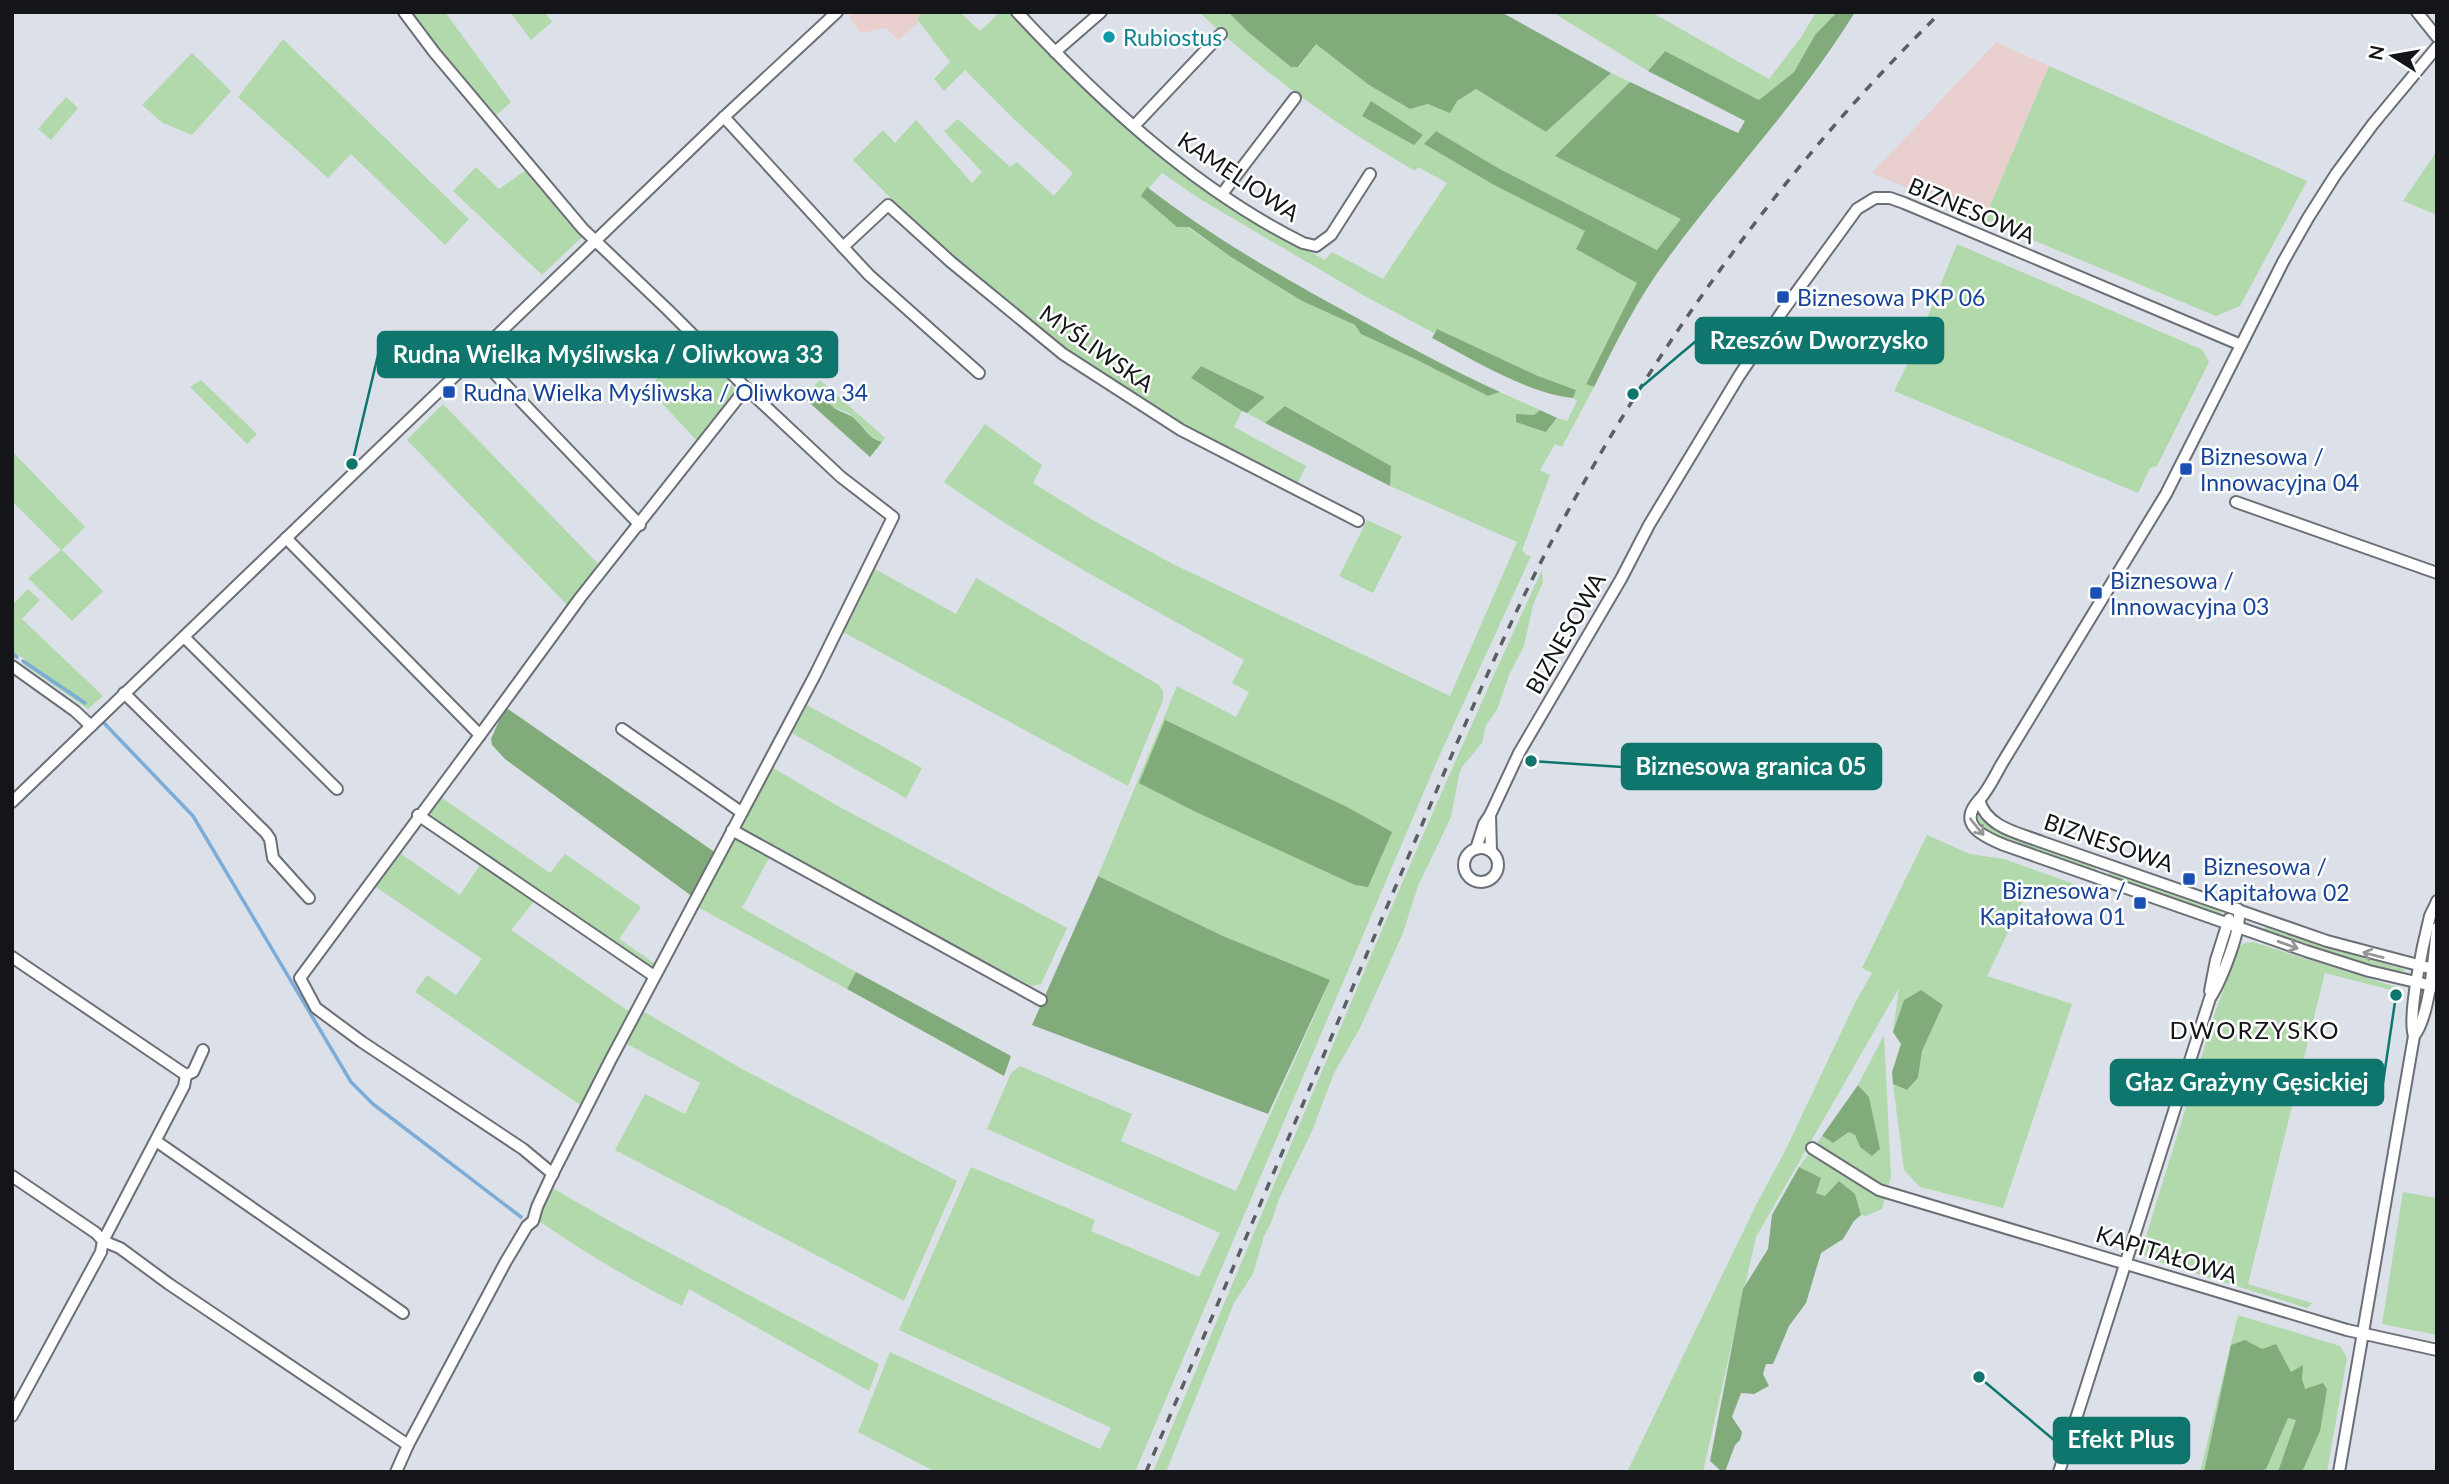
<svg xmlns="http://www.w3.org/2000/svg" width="2449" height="1484" viewBox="0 0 2449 1484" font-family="Lato,sans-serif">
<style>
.commercial{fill:#eacfcf}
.green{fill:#b1d9ab;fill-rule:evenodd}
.forest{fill:#82ab7b}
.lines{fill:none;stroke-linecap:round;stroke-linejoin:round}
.stream{stroke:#7cacd8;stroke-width:3.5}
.minor-casing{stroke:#6b6f76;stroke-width:14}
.minor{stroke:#fff;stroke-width:10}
.rail{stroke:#5a5d61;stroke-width:3.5;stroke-dasharray:9 9;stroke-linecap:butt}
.oneway{stroke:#959697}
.culture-dot{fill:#0f9aa8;stroke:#fff;stroke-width:2.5}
.transit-dot{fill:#1a4fb4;stroke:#fff;stroke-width:2.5}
.labels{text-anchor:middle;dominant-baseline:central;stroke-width:5;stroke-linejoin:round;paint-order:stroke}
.culture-label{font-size:23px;fill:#0d838f;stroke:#fff;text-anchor:start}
.street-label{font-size:23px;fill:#131518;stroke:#fff}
.transit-label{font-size:23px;fill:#164399;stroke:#fff;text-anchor:start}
.neighbourhood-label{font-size:24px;letter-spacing:2px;fill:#131518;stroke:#fff}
.leader{fill:none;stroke:#0f766e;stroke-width:2.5}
.callout-dot{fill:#0f766e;stroke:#fff;stroke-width:2.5}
.callout{fill:#0f766e;stroke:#0f766e;stroke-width:2.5}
.callout-label{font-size:24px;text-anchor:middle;font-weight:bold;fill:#fff}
</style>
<rect width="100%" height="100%" fill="#dce1e9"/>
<!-- commercial -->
<g class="commercial">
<path d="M849,12H923L924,13L917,19L919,22L898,40L886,28L861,33L851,20Z"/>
<path d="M1996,42L2049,66L1984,220L1872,173Z"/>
</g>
<!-- green -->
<g class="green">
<path d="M413,12H445L511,102L492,119L410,15Z"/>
<path d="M510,12H545L552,22L531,40Z"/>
<path d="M923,12H960L980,31L997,15L995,12H1011L1070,74L1172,166L1278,234L1325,260L1332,252L1383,279L1447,183L1418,167L1415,171C1338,126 1264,74 1199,12H1228L1248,32L1291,67H1299L1316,43L1369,85L1410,109L1428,104L1457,101L1476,89L1546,132L1611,73L1630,82L1556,156L1682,219L1657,250L1498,168L1436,131L1424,144L1494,185L1586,231L1577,249L1638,283L1586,383L1594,387L1562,447L1555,444L1540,470L1550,475L1522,550L1526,555L1531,556L1437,761L1135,1472H936L858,1432L890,1352L1100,1449L1111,1428L899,1330L971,1167L1095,1220L1091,1231L1199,1277L1220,1233L987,1129L1011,1073L1020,1066L1132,1114L1121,1141L1236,1191L1330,981L1223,936L1098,876L1177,686L1236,717L1249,692L1232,683L1244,660C1143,603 1038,549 944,482L985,424L1042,465L1033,483L1096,522L1173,564L1450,696L1517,542L1390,486L1391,466L1286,406L1265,423L1247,413L1265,397L1201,366L1192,379L1242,411L1234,427L1306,466L1297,485L1207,437L1100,375L1004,302L933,241L853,160L883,130L895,143L916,120L972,183L982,172L944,131L958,119L1010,167L1017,162L1054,196L1073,173L1017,122L965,70L944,91L934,79L950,62L917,19ZM1162,173L1200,199L1363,295L1434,333L1436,330L1538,376L1575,390L1573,398L1577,401L1567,421L1558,418L1546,432L1534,415L1540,410L1500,392L1488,396L1415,359L1361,334L1355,325L1302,301L1231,257L1142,196Z"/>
<path d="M1552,12H1651L1769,79L1802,36L1816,12H1837L1815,35L1794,72L1759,100L1665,51L1648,71Z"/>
<path d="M283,39L469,219L445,245L351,154L328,178L238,97Z"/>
<path d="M192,53L231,91L192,135L163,123L142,105Z"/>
<path d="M2049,66L2307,181L2240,306L2216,316L1984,220Z"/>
<path d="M66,97L78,108L51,140L38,129Z"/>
<path d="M2437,151V215L2403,201Z"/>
<path d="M476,167L499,189L526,170L583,236L542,275L453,191Z"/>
<path d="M1957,244L2203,350L2209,362L2157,466L2150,468L2138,493L1894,391L1912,355Z"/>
<path d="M691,344C699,352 737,383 735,393C733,404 706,431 697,441L648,388Z"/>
<path d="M201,380L257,434L247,444L190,387Z"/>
<path d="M820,380L885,438L882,442L870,436L858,421L848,413L833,407L829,401L821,396L803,397Z"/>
<path d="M443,404L602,568L569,607L407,440Z"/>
<path d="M12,451L85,527L62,550L103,591L72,621L28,578L61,550L12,501Z"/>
<path d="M1367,520L1402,536L1373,593L1339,576Z"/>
<path d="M873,568L956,614L976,578L1159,685L1163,691V700L1128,786L843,632Z"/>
<path d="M1542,570L1543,582L1533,605L1524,646L1509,675L1497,710L1486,725L1482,743L1462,767L1459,775L1451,817L1418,886L1403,933L1360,1028L1334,1073L1312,1131L1279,1199L1271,1223L1264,1236L1253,1274L1234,1303L1166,1472H1153C1281,1171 1404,867 1542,570Z"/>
<path d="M28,589L40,600L22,619L103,696L88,709L23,664L25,659L18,655L15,658L12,656V605Z"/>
<path d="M807,705L922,768L906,798L792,733Z"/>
<path d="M773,768L836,805L1067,928L1041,984L1031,986L746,833L742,826Z"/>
<path d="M438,795L550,873L565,854L641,907L619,939L657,965L653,971L432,819L428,812Z"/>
<path d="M1978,816L1993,829L2094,865L2097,869L2093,871L1989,834L1980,827L1975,817Z"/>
<path d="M1927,835L1970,854L2004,859L2077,885L2026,895L1987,976L2072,1004L2003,1208L1920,1187L1904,1170L1893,1084L1907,1090L1918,1079L1922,1051L1943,1005L1921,990L1904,1000L1893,1032L1899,988L1756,1237L1703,1472H1627L1758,1201L1785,1151L1856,1001L1872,973L1862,968Z"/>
<path d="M734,837L770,856L742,908L856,972L847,989L694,905Z"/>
<path d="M397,851L460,895L482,862L535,900L511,930L631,1013L583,1107L415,992L427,975L456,995L482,959L373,885Z"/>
<path d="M2112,872L2215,908L2222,914L2109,876V873Z"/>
<path d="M2265,926L2341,952L2401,968L2406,971C2379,975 2293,941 2264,930Z"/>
<path d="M2253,942L2396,987L2391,990L2325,973L2248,1284L2312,1303L2307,1308L2146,1258L2142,1249L2216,1010L2239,947L2245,943Z"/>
<path d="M639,1009L744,1070L957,1181L904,1301L615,1150L645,1094L685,1114L700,1083L623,1042Z"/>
<path d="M1884,1035L1891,1176L1882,1209L1866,1216L1861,1215L1855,1194L1825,1196L1815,1192L1804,1169L1799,1167L1822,1136L1833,1143L1849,1132L1855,1134L1860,1147L1869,1097L1858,1085Z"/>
<path d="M549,1186L615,1224L879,1364L869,1391L689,1289L682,1306C631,1280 583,1252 536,1219Z"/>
<path d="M2403,1192L2437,1198V1335L2382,1324Z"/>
<path d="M2238,1315L2340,1346L2347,1358L2327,1472H2200Z"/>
</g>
<!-- forest -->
<g class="forest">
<path d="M1228,12H1501L1611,73L1546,132L1476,89L1457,101L1450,113L1428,104L1410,109L1369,85L1316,44L1298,67H1291L1248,32Z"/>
<path d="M1837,12H1855C1801,100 1729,175 1668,258C1638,298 1616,342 1594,387L1586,384L1637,283L1576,249L1585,231L1494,185L1424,144L1436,131L1498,168L1657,250L1681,219L1555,156L1630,82L1738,133L1745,121L1648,71L1665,51L1759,100L1794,72L1815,35Z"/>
<path d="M1371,101L1423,135L1414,145L1362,116Z"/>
<path d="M1147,187C1212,237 1285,279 1357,318C1404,344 1451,370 1500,392L1488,396L1415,359L1361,334L1355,325L1302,301L1231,257L1189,227H1177L1141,196Z"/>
<path d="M1437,329L1538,376L1576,390L1573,398C1528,394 1472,359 1432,338Z"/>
<path d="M1201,366L1265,397L1247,413L1242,411L1191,378Z"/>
<path d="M821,396C827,399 828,402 833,407C840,413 850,413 857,421C866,430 868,438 882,442L870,457L803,397Z"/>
<path d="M1285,406L1391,466L1390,486L1265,423Z"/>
<path d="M1540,410L1557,418L1546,432L1516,422V414L1534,415Z"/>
<path d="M505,707L716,853L693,897L505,759L492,745L491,739Z"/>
<path d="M1165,720L1347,807L1392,832L1368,887L1355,885L1196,812L1139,783Z"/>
<path d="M1098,876L1223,936L1330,980L1268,1114L1032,1025Z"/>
<path d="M856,972L1011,1056L1004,1076L847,989Z"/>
<path d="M1921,990L1943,1005L1922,1051L1918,1078L1907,1090L1893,1084L1892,1072L1901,1044L1893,1032L1904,1000Z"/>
<path d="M1858,1085L1869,1097L1880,1149L1872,1156L1860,1147L1855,1135L1849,1132L1833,1143L1822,1136Z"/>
<path d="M1799,1167L1821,1178L1816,1193L1825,1196L1839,1181L1855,1194L1861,1215L1854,1221L1843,1239L1821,1253L1806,1303L1789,1326L1773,1364H1766L1763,1374L1769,1386L1754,1394L1741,1393L1732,1417L1742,1432L1740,1440L1735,1445L1725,1472H1722L1710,1461L1743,1289L1768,1249L1772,1215Z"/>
<path d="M2245,1340L2262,1349L2276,1344L2291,1372L2303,1365L2302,1379L2305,1389L2323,1383L2327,1389L2320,1431L2302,1472H2278L2296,1420L2288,1418L2266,1469L2258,1472H2204L2231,1345Z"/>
</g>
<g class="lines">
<!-- stream -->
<g class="stream">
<path d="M12,654L17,657"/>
<path d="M23,661L85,703"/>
<path d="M104,723L193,816L351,1082L373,1104L521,1217"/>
</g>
<!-- minor casing -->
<g class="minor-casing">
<g id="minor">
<path d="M1017,12C1101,102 1193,188 1303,243L1316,246L1331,235L1370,174"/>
<path d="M2417,12L2437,37"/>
<path d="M2437,47L2373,124L2336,174L2308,218L2283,262L2166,494L2001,765C1995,776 1988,790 1980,799C1956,824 1982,836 2004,845L2306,951L2369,971L2437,987"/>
<path d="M1055,52L1101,12"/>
<path d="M724,117L843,247"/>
<path d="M1134,126L1221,34"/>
<path d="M1222,194L1295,98"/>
<path d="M477,355L640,525"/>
<path d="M979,373L869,275L843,247L888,205L951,262L1063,354L1181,430L1358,521"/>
<path d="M2236,502L2437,573"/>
<path d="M286,538L480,735L580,598L746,388L668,310L583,229L434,52L404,12"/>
<path d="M184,637L337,789"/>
<path d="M12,666L75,711L91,726"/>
<path d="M124,693L266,833L270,839L273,858L309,898"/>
<path d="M622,729L741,812"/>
<path d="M480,735L300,978L316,1008L362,1042L523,1149L553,1174"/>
<path d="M1979,800C1987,828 2019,833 2042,842L2327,941L2437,970"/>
<path d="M12,802L724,117L837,12"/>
<path d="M418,815L654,976"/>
<path d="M1490,815L1519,753L1621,579L1649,525L1739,376L1782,312L1857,209L1875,198H1890L1904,203L2241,345"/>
<path d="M732,830L1041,1000"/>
<circle cx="1481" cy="865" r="17"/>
<path d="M1476,849L1484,824L1490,815L1491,851"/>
<path d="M12,957L183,1073L186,1075L193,1072L203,1050"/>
<path d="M2210,991L2216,960L2229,919"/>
<path d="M2414,1036C2407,1015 2424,940 2430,916C2432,911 2435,907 2437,901"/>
<path d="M186,1075L184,1086L103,1241L120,1248L169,1284L408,1445"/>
<path d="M156,1141L403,1313"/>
<path d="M1812,1148L1879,1190L2347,1330L2437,1350"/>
<path d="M12,1176L96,1233L103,1241L101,1252L12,1416"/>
<path d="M396,1472L408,1445L505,1263L527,1226L533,1221L537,1207L550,1179L610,1061L815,675L893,517L841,477L746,388"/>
<path d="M2059,1472L2210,998C2220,983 2244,925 2238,909"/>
<path d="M2339,1472L2414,1036C2430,1016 2434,955 2437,928"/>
</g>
</g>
<!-- minor -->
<use href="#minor" class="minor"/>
<!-- rail -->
<path class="rail" d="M1146,1472L1447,766C1481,688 1515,610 1555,535C1657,344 1786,164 1941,12"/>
</g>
<!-- one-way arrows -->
<defs><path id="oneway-shaft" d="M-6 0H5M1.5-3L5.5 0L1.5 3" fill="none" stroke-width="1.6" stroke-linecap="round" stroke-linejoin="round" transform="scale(1.75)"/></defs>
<g class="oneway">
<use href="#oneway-shaft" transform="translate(1977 827) rotate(51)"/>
<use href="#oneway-shaft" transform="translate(2288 945) rotate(20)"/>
<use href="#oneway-shaft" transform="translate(2373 955) rotate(-165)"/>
</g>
<!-- markers -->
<circle class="culture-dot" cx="1109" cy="37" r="7"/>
<g class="transit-dot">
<rect x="1776" y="290" width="14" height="14" rx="3.5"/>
<rect x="442" y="385" width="14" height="14" rx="3.5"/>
<rect x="2179" y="462" width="14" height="14" rx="3.5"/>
<rect x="2089" y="586" width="14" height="14" rx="3.5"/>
<rect x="2182" y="872" width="14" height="14" rx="3.5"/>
<rect x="2133" y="896" width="14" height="14" rx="3.5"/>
</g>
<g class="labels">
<!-- culture labels -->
<g class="culture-label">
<text x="1123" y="37">Rubiostus</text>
</g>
<!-- street labels -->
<g class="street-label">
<text transform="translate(1239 176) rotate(34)">KAMELIOWA</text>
<text transform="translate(1972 210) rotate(23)">BIZNESOWA</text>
<text transform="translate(1097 348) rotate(35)">MYŚLIWSKA</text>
<text transform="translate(1565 633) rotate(-60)">BIZNESOWA</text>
<text transform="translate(2109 842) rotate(19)">BIZNESOWA</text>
<text transform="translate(2167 1254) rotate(17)">KAPITAŁOWA</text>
</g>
<!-- transit labels -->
<g class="transit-label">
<text x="1797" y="297">Biznesowa PKP 06</text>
<text x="463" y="392">Rudna Wielka Myśliwska / Oliwkowa 34</text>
<text x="2200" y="456">Biznesowa /<tspan x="2200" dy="26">Innowacyjna 04</tspan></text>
<text x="2110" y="580">Biznesowa /<tspan x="2110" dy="26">Innowacyjna 03</tspan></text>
<text x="2203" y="866">Biznesowa /<tspan x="2203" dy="26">Kapitałowa 02</tspan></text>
<text x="2126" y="890" text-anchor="end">Biznesowa /<tspan x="2126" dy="26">Kapitałowa 01</tspan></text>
</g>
<!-- neighbourhood labels -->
<g class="neighbourhood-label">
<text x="2255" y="1029">DWORZYSKO</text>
</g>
</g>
<!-- callouts -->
<path class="leader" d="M1633 394L1696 341M352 464L378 355M1531 761L1622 767M2396 995L2383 1083M1979 1377L2054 1440"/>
<g class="callout-dot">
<circle cx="1633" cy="394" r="7"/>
<circle cx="352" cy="464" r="7"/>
<circle cx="1531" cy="761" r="7"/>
<circle cx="2396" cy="995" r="7"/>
<circle cx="1979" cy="1377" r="7"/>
</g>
<g class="callout">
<rect x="1696" y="318" width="247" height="45" rx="7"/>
<rect x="378" y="332" width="459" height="45" rx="7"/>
<rect x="1622" y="744" width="259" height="45" rx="7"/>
<rect x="2111" y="1060" width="272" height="45" rx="7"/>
<rect x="2054" y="1418" width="135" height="45" rx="7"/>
</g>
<g class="callout-label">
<text x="1819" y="349">Rzeszów Dworzysko</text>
<text x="608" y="363">Rudna Wielka Myśliwska / Oliwkowa 33</text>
<text x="1751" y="775">Biznesowa granica 05</text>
<text x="2247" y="1091">Głaz Grażyny Gęsickiej</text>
<text x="2121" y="1448">Efekt Plus</text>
</g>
<!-- border -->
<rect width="2449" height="1484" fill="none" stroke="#131518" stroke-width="28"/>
<!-- north arrow -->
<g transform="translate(2393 56) rotate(281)" stroke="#ffffff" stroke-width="5" paint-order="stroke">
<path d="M0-5L12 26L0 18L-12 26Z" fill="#131518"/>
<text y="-10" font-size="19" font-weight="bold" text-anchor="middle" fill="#131518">N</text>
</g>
</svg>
